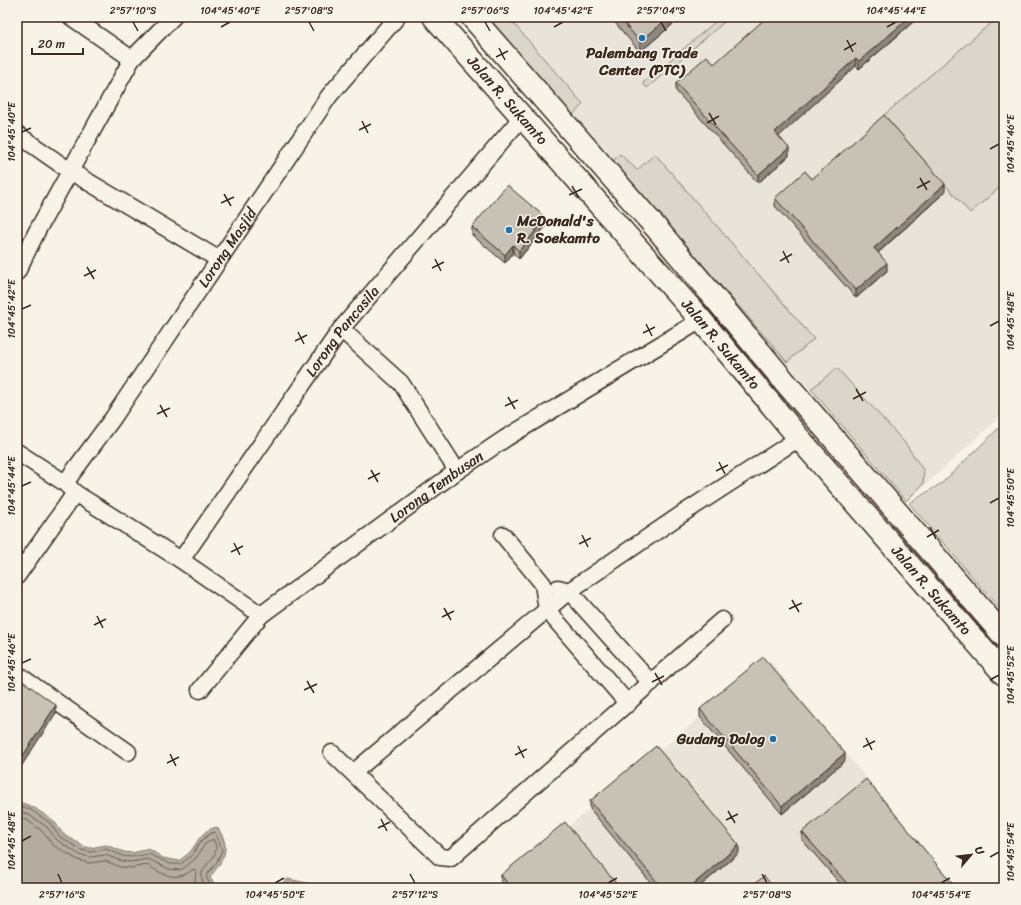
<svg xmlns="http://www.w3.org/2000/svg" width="1021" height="905" viewBox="0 0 1021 905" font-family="Sriracha,sans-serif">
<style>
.built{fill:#e9e4d9}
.green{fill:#dbd6cb;stroke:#8b8074}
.water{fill:#b4aca0;stroke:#84786c}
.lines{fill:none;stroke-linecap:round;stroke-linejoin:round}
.shore{stroke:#6b5e52;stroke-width:1}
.minor-casing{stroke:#3b2a1e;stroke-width:19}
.highway-casing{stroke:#3b2a1e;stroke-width:25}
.minor{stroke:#f7f3e8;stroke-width:16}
.highway{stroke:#f7f3e8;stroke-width:22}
.wall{fill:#aca69d;stroke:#3b2a1e}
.shaded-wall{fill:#8c877f;stroke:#3b2a1e}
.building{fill:#c8c1b6;stroke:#3b2a1e}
.ticks{fill:none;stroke:#3b2a1e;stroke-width:1.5}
.poi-dot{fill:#1f6fb2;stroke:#f7f3e8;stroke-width:1.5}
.labels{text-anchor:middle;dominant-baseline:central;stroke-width:3;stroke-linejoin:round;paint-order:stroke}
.poi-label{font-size:15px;font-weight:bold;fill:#3b2a1e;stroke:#f7f3e8}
.street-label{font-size:15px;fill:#3b2a1e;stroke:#f7f3e8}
.neatline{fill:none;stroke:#3b2a1e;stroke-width:1.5}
.ticks-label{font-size:10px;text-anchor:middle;fill:#3b2a1e}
</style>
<rect width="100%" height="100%" fill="#f7f3e8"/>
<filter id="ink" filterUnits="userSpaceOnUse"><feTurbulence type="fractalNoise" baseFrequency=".025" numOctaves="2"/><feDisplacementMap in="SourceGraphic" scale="8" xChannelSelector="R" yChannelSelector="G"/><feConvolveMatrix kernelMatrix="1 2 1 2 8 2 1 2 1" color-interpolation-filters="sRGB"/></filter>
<g filter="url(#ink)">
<!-- built -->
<g class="built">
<path d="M485,17H1004V413L907,502Z"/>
<path d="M769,660L957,888H505L501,883Z"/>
</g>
<!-- green -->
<g class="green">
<path d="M485,17H508L583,104L571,117Z"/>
<path d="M721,17H730L647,88L643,83Z"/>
<path d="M998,17H1004V184L970,213L884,115Z"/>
<path d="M620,154L637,170L655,154L814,339L787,362L613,161Z"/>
<path d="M837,368L905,443L924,471L923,484L906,501L811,389Z"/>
<path d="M1004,423V614L909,503L942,483Z"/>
</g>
<!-- water -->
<g class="water">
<path d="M17,801L33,807L54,821L63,834L83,846L90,848L106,845L124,852L132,853L149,849L163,858L179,861C182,858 186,856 189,853C199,842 199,831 217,827C232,848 224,859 210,877L216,888H17Z"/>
<path d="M288,879L307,883L310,888H274Z"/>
</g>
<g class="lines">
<!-- shore -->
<g class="shore">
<path d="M17,805L31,810L50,823L60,837L81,850L91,852L106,849L123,856L131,857L149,854L170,864H181L192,855L201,841L211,833L215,832L222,850L217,862L206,876L211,888"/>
<path d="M17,810L29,815L47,827L57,840L80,855L91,857L105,855L122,861L131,862L148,859L169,869L179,870L184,868L196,858L205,844L213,839C223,856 205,861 201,876L205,888"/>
<path d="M17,817L27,820L42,831L53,845L78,860L90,863L105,861L120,867L131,868L147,865C158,871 170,880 183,875C187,874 190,871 194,869L196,871L195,880L198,888"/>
</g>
<!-- minor casing -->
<g class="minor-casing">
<g id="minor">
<path d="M71,17L132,59"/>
<path d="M17,134L70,171L218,259"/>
<path d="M17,272L37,231L132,59L173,17"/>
<path d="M341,329L401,383L457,471"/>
<path d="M17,452L65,483L75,493L181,560L261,615"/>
<path id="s1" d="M65,483L113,418L329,96L397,17"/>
<path d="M503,535L543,584L547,610L628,704"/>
<path id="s2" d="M181,560L341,329L523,116"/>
<path d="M17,576L75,493"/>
<path d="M558,588L569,591L651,683"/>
<path d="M17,674L128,752"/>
<path id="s3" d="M200,690L261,615L457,471L506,438L701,320"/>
<path d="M332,753L440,857L451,858L722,620"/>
<path d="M354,772L569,591L679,516L799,438"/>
</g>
</g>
<!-- highway casing -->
<g class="highway-casing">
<g id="highway">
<path id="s4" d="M434,17L701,320L799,438L1004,674"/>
<path d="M472,17L658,230L785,382L1004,636"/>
</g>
</g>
<!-- minor -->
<use href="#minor" class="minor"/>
<!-- highway -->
<use href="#highway" class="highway"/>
</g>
<!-- wall -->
<g class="wall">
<path d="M610,17H674V23L640,52Z"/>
<path d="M901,33L859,69L856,66L778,136L789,156L758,183L676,91V83L714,64Z"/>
<path d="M812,179L945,192L878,253L887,271L856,298L775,206V198Z"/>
<path d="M546,226L519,259L513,253L505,263L472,235V227Z"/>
<path d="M700,709L845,761L782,814L700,717Z"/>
<path d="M590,801L739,853L698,888H655L590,809Z"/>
<path d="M802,832L952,888H844L802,840Z"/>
<path d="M501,875L620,888H505L501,883Z"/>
</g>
<!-- shaded-wall -->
<g class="shaded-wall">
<path d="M669,17H674V23L640,52V42Z"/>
<path d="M910,17H919L859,69V61Z"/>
<path d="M856,58V66L775,140V132Z"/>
<path d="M789,148V156L758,183V175Z"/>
<path d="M945,184V192L874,256V248Z"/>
<path d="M546,218V226L519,259V251Z"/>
<path d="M513,245V253L505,263V255Z"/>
<path d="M887,263V271L856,298V290Z"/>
<path d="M56,705V713L17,773V765Z"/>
<path d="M845,753V761L782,814V806Z"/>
<path d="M739,845V853L698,888H689Z"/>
<path d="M952,883V888H946Z"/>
</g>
<!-- building -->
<g class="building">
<path d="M619,17H669L640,42Z"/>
<path d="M767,17H910L859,61L856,58L775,132L789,148L758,175L676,83L707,56L714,64Z"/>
<path d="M884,115L945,184L874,248L887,263L856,290L775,198L805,171L812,179Z"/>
<path d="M507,185L546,218L519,251L513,245L505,255L472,227Z"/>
<path d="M763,657L845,753L782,806L700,709Z"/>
<path d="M17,677L56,705L17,765Z"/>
<path d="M656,746L739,845L689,888H662L590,801Z"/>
<path d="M866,779L952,883L946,888H851L802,832Z"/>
<path d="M565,822L620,888H511L501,875Z"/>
<path d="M764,876L774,888H750Z"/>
</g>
</g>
<!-- ticks -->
<path class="ticks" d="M133,22L138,31M309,22L314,31M485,22L490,31M661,22L666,31M221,27L230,22M554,27L563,22M887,27L896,22M847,40L853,52M499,48L505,60M844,50L856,43M496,57L508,51M709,113L716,125M362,121L368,133M707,123L719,116M359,130L371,124M22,132L31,128M990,149L999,144M920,178L927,190M572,186L579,198M917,188L930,181M224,194L231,206M569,195L582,189M221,203L234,197M783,251L789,263M435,259L441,271M780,261L792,254M87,267L94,279M432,268L444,262M84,276L96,270M22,309L31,305M646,324L652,336M990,326L999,321M298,332L304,344M643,333L655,327M295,341L307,335M856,389L863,401M508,397L515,409M853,399L866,392M160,405L167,417M505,406L518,400M157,414L170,408M719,462L725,474M371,470L378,482M716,471L728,465M368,479L380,473M22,486L31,482M990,503L999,498M930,527L936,539M582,535L588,547M927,537L939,530M234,543L240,555M579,544L591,538M231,552L243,546M792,600L799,612M444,608L451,620M789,609L802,603M97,616L103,628M442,617L454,611M94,625L106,619M22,663L31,659M655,673L662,685M990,680L999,675M307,681L314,693M652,682L664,676M304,690L317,684M866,738L872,750M518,746L524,758M863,747L875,741M170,754L176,766M515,755L527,749M167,763L179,757M728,811L735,823M381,819L387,831M726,820L738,814M378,828L390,822M22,841L31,836M990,857L999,852M58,874L62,883M410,874L415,883M762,874L767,883M275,883L284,878M608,883L617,878M941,883L950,878"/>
<!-- markers -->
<g class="poi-dot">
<circle cx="642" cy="38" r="4"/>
<circle cx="509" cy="230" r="4"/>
<circle cx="773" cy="739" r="4"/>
</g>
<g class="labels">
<!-- poi labels -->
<g class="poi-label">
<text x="642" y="53">Palembang Trade<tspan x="642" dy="17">Center (PTC)</tspan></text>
<text x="517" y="221" text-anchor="start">McDonald's<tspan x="517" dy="17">R. Soekamto</tspan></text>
<text x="765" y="739" text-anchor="end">Gudang Dolog</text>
</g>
<!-- street labels -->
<g class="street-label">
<text stroke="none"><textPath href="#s4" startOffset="111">Jalan R. Sukamto</textPath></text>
<text stroke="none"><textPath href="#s1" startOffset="286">Lorong Masjid</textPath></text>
<text stroke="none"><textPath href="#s2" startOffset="280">Lorong Pancasila</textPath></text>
<text stroke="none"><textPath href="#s4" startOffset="435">Jalan R. Sukamto</textPath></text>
<text stroke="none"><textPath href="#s3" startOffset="314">Lorong Tembusan</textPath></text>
<text stroke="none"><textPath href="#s4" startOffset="759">Jalan R. Sukamto</textPath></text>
</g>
</g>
<!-- margin -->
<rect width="1021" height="905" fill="none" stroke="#f7f3e8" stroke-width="44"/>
<!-- north arrow -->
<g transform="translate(971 855) rotate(62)" stroke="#f7f3e8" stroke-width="3" paint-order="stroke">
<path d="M0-3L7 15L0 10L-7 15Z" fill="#3b2a1e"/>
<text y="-6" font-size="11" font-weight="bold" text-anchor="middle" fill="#3b2a1e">U</text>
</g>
<!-- scale -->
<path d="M32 48v6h51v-6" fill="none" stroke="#3b2a1e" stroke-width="2"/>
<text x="38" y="48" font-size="12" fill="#3b2a1e" stroke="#f7f3e8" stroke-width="3" paint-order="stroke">20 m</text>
<rect x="22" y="22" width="977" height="861" class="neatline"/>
<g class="ticks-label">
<text x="133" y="14">2°57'10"S</text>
<text x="230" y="14">104°45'40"E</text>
<text x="309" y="14">2°57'08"S</text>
<text x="485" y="14">2°57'06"S</text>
<text x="563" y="14">104°45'42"E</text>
<text x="661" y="14">2°57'04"S</text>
<text x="896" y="14">104°45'44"E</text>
<text transform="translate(11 132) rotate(-90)" y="4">104°45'40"E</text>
<text transform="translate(1010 144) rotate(-90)" y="4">104°45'46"E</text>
<text transform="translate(11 309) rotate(-90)" y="4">104°45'42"E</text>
<text transform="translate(1010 321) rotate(-90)" y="4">104°45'48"E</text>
<text transform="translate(11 486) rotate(-90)" y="4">104°45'44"E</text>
<text transform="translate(1010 498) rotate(-90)" y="4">104°45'50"E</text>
<text transform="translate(11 663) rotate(-90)" y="4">104°45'46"E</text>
<text transform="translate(1010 675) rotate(-90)" y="4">104°45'52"E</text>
<text transform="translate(11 841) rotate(-90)" y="4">104°45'48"E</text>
<text transform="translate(1010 852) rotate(-90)" y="4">104°45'54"E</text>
<text x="62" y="898">2°57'16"S</text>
<text x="275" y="898">104°45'50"E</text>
<text x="415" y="898">2°57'12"S</text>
<text x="608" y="898">104°45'52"E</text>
<text x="767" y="898">2°57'08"S</text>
<text x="941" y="898">104°45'54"E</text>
</g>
</svg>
